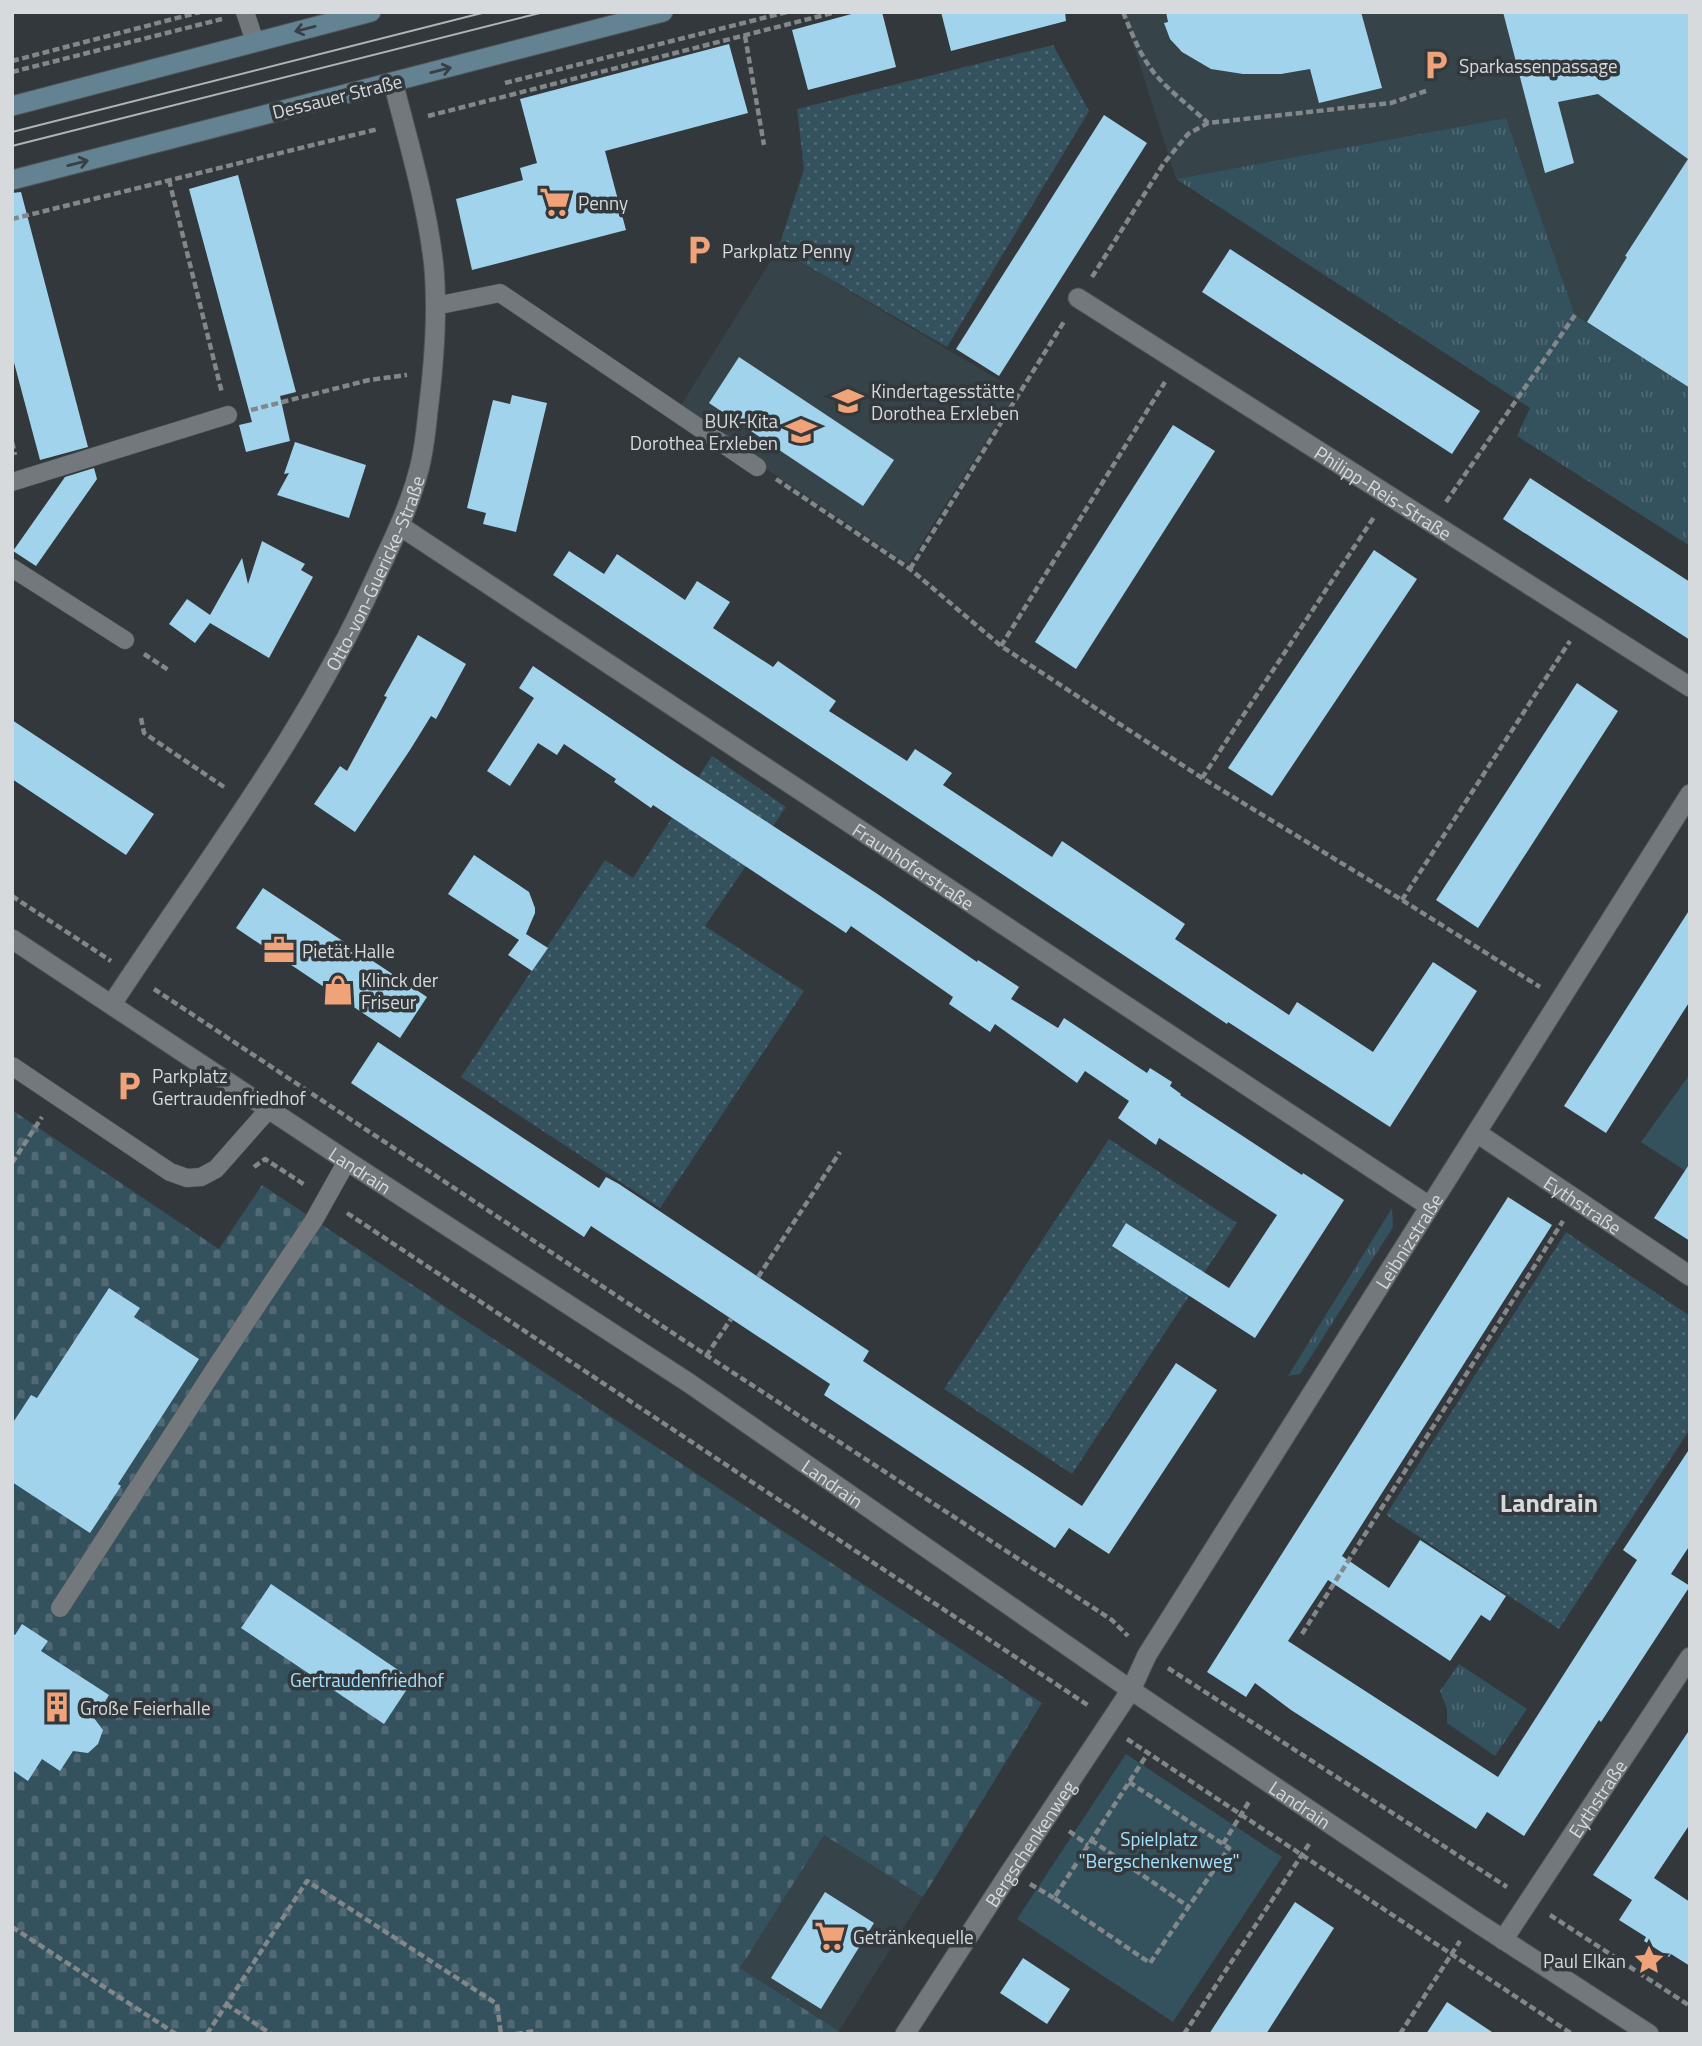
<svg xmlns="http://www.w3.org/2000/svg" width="1702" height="2046" viewBox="0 0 1702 2046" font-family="'Titillium Web',sans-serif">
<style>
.built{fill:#364349}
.grass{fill:url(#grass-tufts)}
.cemetery{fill:url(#cemetery-stones)}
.park{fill:#34515e}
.garden{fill:url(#garden-dots)}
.building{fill:#a1d4ec}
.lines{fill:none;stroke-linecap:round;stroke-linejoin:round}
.service-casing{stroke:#4f5356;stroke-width:19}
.minor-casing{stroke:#4f5356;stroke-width:21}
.tertiary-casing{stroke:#4f5356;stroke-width:21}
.secondary-casing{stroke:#4f5356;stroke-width:21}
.path{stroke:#82878a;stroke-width:4.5;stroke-dasharray:7 3.5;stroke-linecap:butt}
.service{stroke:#72787c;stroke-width:18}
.minor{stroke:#72787c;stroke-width:19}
.tertiary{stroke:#72787c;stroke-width:19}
.secondary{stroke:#648392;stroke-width:19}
.tram{stroke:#afb4b6;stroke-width:2}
.oneway{stroke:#374044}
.labels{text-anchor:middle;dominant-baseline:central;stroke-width:7;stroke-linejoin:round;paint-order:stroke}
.poi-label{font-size:19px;fill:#d6dadc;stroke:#32383b;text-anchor:start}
.street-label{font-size:19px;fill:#d6dadc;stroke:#32383b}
.park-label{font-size:19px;fill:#a3e1fe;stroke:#32383b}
.district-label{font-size:26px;font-weight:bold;fill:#d6dadc;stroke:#32383b}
</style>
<defs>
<pattern id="grass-tufts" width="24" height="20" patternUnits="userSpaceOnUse" patternTransform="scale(1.75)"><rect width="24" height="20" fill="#34515e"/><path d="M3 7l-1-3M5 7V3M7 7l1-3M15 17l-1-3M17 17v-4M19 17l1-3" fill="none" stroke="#516974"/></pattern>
<pattern id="cemetery-stones" width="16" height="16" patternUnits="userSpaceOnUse" patternTransform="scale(1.75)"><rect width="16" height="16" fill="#34515e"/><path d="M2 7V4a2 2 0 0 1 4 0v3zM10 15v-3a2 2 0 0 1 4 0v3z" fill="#516974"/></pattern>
<pattern id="garden-dots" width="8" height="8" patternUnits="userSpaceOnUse" patternTransform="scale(1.75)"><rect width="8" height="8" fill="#34515e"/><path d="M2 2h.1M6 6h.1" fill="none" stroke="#516974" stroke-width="1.8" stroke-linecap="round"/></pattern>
</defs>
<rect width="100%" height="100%" fill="#32383b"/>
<!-- built -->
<g class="built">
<path d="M1123,12H1690V388L1575,315L1506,118L1176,179Z"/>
<path d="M778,249L1018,391L908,564L678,410Z"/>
<path d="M824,1834L923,1897L839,2031L740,1968Z"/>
</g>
<!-- grass -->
<g class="grass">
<path d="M1506,118L1575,315L1690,388V546L1517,436L1530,408L1176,179Z"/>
<path d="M1392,1208L1393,1227L1300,1374L1288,1376Z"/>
<path d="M1459,1664L1527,1709L1495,1756L1447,1723V1709L1440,1691Z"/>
</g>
<!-- cemetery -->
<path class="cemetery" d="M12,1110L219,1249L262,1185L1042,1703L923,1897L824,1835L740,1968L839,2031L838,2034H12Z"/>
<!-- park -->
<g class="park">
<path d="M1690,1074V1174L1641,1142Z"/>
<path d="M1126,1754L1282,1857L1173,2022L1017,1919Z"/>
</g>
<!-- garden -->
<g class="garden">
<path d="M1053,45L1089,111L947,347L778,249L804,169L797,109Z"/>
<path d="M712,756L786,807L705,926L804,991L660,1208L461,1077L605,860L633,878Z"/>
<path d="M1109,1139L1237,1223L1072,1474L944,1389Z"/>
<path d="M1566,1232L1690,1316V1429L1559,1629L1386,1515Z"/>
</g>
<!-- building -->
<g class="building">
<path d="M859,12H882L896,67L808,90L792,30Z"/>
<path d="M941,12H1065L1066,21L951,51Z"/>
<path d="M1166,12H1361L1382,88L1319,103L1310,69L1281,74H1243L1211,69L1182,52L1170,39L1164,23L1168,22Z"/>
<path d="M1503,12H1690V388L1587,322L1627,257L1625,256L1688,159L1598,94L1558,102L1574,163L1545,173Z"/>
<path d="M729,44L748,113L605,151L626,230L472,270L456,199L523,180L520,168L537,163L520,99Z"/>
<path d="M1104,115L1147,143L999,376L956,349Z"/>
<path d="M238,175L296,392L280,396L290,441L246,452L239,425L252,422L189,189Z"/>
<path d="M21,192L88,447L40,460L12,355V193Z"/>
<path d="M1230,249L1480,411L1452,454L1202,292Z"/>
<path d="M739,357L894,460L863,506L709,403Z"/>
<path d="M512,395L547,403L516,532L483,524L486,513L467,508L493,400L510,404Z"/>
<path d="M1173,425L1215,451L1076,669L1035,642Z"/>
<path d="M295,442L366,465L349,518L277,495L289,473L284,474Z"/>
<path d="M94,468L97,479L36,566L13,551L65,477Z"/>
<path d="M1530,478L1690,582V640L1503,519Z"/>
<path d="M262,541L305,564L301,570L313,577L269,658L210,623L195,643L169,624L187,599L210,615L242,558L248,584Z"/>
<path d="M1374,550L1417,579L1272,796L1228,768Z"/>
<path d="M569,551L604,574L617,554L685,600L697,581L730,602L713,628L773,667L778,661L836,701L829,711L907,761L915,749L952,773L943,785L1052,857L1062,841L1185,924L1175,939L1289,1015L1297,1002L1373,1052L1433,962L1477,991L1390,1127L1228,1022L1227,1024L553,575Z"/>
<path d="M418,635L466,664L436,719L431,716L410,750L355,832L314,804L340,766L347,771L387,697L384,696Z"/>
<path d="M533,666L681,766L876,893L977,962L978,960L1019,987L1011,999L1058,1028L1064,1018L1147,1073L1150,1068L1172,1082L1170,1086L1181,1094L1180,1095L1302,1175L1303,1173L1344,1200L1255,1338L1112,1246L1126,1223L1229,1288L1277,1215L1159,1138L1156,1145L1118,1118L1129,1101L1085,1071L1077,1083L995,1024L990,1032L949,1004L953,997L851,926L846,933L653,805L651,808L614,782L616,779L564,744L557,755L538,743L510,786L487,771L534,698L519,688Z"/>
<path d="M1577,683L1618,711L1478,928L1436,900Z"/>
<path d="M12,720L154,814L126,855L12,779Z"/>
<path d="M474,855L529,892L535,908V913L526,934L548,948L532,971L508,955L519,940L448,894Z"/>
<path d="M263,888L427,997L400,1038L236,928Z"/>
<path d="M1690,909V1001L1606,1133L1564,1106Z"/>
<path d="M378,1042L599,1188L606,1177L619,1184L869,1351L863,1361L1082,1506L1176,1363L1217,1390L1109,1554L1069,1528L1055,1548L824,1395L830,1384L671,1279L591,1226L584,1237L351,1083Z"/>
<path d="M1690,1163V1241L1654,1218Z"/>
<path d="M1508,1197L1552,1225L1342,1556L1389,1588L1420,1540L1506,1596L1490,1621L1481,1615L1450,1661L1328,1580L1288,1641L1498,1777L1637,1560L1623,1550L1690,1448V1545L1671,1574L1690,1586L1601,1722L1599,1720L1524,1836L1487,1812L1476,1829L1291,1710L1255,1683L1246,1697L1207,1672Z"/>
<path d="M109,1288L140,1308L134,1317L199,1359L118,1484L121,1486L90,1533L12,1482V1424L31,1395L37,1398Z"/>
<path d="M271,1584L413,1680L384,1724L241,1628Z"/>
<path d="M22,1624L48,1641L41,1651L109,1695L94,1718L103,1730L98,1744L88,1753L73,1751L60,1771L42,1759L28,1781L12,1770V1633L15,1635Z"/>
<path d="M1690,1729V1824L1654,1878L1690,1902V1966L1671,1954L1669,1957L1644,1941L1646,1937L1619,1920L1632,1900L1593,1875Z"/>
<path d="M825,1892L874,1923L821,2009L771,1978Z"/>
<path d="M1295,1902L1334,1928L1266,2034H1209Z"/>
<path d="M1023,1958L1070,1989L1047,2024L1000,1993Z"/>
<path d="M1447,2002L1495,2034H1426Z"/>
</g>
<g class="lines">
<!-- service casing -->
<g class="service-casing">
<g id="service">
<path d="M245,12L255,42"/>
<path d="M435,306L500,293L757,467"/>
<path d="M12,482L228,415"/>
<path d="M12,568L125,640"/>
<path d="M12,1066L170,1172L187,1178L201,1177L216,1169L269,1109"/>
<path d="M60,1608L218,1364L314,1220L347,1161"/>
</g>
</g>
<!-- minor casing -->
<g class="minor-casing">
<g id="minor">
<path id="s1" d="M1078,298L1690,687"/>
<path id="s2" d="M400,526L1429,1206"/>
<path id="s3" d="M112,1004C203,865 306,732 374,581C390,546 408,511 418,473C424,453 426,431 428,411C434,364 438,315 434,268C428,208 408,140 393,82"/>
<path id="s4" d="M1477,1133L1690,1276"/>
<path id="s5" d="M1503,1940L1690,1657"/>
<path id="s6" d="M905,2034L1010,1872L1131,1690L1147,1655L1690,794"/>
</g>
</g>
<!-- tertiary casing -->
<g class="tertiary-casing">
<g id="tertiary">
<path id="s7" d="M12,939L347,1161L689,1383L1131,1690L1473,1920L1649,2034"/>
</g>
</g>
<!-- secondary casing -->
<g class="secondary-casing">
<g id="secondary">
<path d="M12,106L371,12"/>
<path d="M12,180L663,12"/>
</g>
</g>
<!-- path -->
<g class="path">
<path d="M1123,12C1131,31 1138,50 1149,66C1164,88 1189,105 1208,123"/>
<path d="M745,36L764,145"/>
<path d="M12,61L200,12"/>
<path d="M12,72L222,19"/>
<path d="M505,83L787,12"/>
<path d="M428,116L836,12"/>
<path d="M169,180L222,393"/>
<path d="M12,219L378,129"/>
<path d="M1092,277L1164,163L1188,134L1208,123L1391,103L1426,91"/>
<path d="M251,410L369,380L407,375"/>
<path d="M12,442L15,455"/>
<path d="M776,479L910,569L1001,646L1202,778L1402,900L1540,987"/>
<path d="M1446,502L1575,315"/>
<path d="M910,569L1065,320"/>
<path d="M1001,646L1165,382"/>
<path d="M144,654L170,671"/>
<path d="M141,718L144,733L224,787"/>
<path d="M1202,778L1374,517"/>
<path d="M12,896L111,961"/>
<path d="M1402,900L1570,641"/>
<path d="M154,989L706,1355L1112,1620L1128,1636"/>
<path d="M12,1163L42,1117"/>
<path d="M254,1167L265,1159L305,1185"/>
<path d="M347,1213L1089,1706"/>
<path d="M758,1277L840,1152"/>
<path d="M706,1356L731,1319"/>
<path d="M1302,1634L1563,1221"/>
<path d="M1168,1668L1507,1887"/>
<path d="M1127,1739L1572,2034"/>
<path d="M1129,1782L1229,1848L1150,1963L1054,1898L1148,1753"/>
<path d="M1069,1831L1088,1845"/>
<path d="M1091,1840L1189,1907"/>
<path d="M1223,1844L1250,1800"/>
<path d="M1030,1884L1054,1898"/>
<path d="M1550,1915L1690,2006"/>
<path d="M12,1927L176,2034"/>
<path d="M226,2004L271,2034"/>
<path d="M207,2034L307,1881L497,2004L501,2034"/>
<path d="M516,2034L534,2031L537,2034"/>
<path d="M1184,2034L1311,1841"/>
<path d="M1400,2034L1460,1941"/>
</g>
<!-- service -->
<use href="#service" class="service"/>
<!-- minor -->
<use href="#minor" class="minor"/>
<!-- tertiary -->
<use href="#tertiary" class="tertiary"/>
<!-- secondary -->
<use href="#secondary" class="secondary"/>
<!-- tram -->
<g class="tram">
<path d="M12,132L486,12"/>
<path d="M12,146L544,12"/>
</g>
</g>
<!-- one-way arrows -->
<defs><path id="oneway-shaft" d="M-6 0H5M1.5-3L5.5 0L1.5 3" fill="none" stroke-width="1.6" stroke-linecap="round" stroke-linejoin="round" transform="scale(1.75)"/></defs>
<g class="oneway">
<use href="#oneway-shaft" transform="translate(305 29) rotate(166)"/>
<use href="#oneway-shaft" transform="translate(441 70) rotate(-14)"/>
<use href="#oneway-shaft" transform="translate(78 163) rotate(-14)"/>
</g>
<!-- icons -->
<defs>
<g id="parking-bare" transform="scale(2.415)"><path d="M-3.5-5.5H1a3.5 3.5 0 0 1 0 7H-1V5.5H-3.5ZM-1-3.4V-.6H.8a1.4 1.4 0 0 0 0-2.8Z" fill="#f0a279" stroke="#32383b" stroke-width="2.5" paint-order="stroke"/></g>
<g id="supermarket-bare" transform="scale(2.415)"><path d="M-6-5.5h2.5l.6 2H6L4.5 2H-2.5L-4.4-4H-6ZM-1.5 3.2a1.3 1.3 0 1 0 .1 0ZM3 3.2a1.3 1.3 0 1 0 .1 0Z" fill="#f0a279" stroke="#32383b" stroke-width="2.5" paint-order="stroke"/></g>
<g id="school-bare" transform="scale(2.415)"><path d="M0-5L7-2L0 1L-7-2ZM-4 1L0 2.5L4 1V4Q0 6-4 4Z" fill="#f0a279" stroke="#32383b" stroke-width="2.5" paint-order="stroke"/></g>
<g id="office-bare" transform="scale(2.415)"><path d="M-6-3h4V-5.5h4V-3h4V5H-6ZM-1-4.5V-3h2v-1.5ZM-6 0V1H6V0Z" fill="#f0a279" stroke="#32383b" stroke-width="2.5" paint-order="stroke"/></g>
<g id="shop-bare" transform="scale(2.415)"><path d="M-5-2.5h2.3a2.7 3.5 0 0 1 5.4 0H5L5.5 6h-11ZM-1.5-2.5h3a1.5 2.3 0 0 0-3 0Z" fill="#f0a279" stroke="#32383b" stroke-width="2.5" paint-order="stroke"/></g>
<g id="building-bare" transform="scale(2.415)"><path d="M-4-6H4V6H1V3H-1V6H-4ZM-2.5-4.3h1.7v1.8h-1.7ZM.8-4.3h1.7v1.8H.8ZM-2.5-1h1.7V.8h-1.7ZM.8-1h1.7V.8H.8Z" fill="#f0a279" stroke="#32383b" stroke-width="2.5" paint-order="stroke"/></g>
<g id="sight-bare" transform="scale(2.415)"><path d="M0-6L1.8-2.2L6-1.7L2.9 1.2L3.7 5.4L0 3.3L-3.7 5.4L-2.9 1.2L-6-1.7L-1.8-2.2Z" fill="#f0a279" stroke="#32383b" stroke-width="2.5" paint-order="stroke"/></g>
</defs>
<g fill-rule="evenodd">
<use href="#parking-bare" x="1436" y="65"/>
<use href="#supermarket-bare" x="555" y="202"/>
<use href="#parking-bare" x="699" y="250"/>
<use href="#school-bare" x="848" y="401"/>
<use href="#school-bare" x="801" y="431"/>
<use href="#office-bare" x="279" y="950"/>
<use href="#shop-bare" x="338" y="990"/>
<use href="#parking-bare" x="129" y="1086"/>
<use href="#building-bare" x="57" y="1707"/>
<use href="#supermarket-bare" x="830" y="1936"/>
<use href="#sight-bare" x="1649" y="1960"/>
</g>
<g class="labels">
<!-- poi labels -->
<g class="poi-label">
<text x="1459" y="65">Sparkassenpassage</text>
<text x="578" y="202">Penny</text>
<text x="722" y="250">Parkplatz Penny</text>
<text x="871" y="390">Kindertagesstätte<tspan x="871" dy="22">Dorothea Erxleben</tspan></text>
<text x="778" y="420" text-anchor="end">BUK-Kita<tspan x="778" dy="22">Dorothea Erxleben</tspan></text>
<text x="302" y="950">Pietät Halle</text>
<text x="361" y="979">Klinck der<tspan x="361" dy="22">Friseur</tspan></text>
<text x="152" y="1075">Parkplatz<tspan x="152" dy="22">Gertraudenfriedhof</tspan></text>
<text x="80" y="1707">Große Feierhalle</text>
<text x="853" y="1936">Getränkequelle</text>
<text x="1626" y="1960" text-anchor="end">Paul Elkan</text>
</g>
<!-- street labels -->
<g class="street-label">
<text transform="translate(337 96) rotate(-14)">Dessauer Straße</text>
<text stroke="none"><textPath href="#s1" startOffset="362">Philipp-Reis-Straße</textPath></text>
<text stroke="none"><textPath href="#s3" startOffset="506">Otto-von-Guericke-Straße</textPath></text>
<text stroke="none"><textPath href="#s2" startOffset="616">Fraunhoferstraße</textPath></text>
<text stroke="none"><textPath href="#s7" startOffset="418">Landrain</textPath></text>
<text stroke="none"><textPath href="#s4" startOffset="128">Eythstraße</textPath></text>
<text stroke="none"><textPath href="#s6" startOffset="940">Leibnizstraße</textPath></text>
<text stroke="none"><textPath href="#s7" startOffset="985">Landrain</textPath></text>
<text stroke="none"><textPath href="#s5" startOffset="170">Eythstraße</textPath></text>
<text stroke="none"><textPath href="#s7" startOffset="1552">Landrain</textPath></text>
<text stroke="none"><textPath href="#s6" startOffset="228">Bergschenkenweg</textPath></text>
</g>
<!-- park labels -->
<g class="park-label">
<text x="367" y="1679">Gertraudenfriedhof</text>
<text x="1159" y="1838">Spielplatz<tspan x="1159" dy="22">"Bergschenkenweg"</tspan></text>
</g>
<!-- district labels -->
<g class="district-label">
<text x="1549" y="1502">Landrain</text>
</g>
</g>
<!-- border -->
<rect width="1702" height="2046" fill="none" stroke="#d6dadc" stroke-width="28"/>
</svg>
